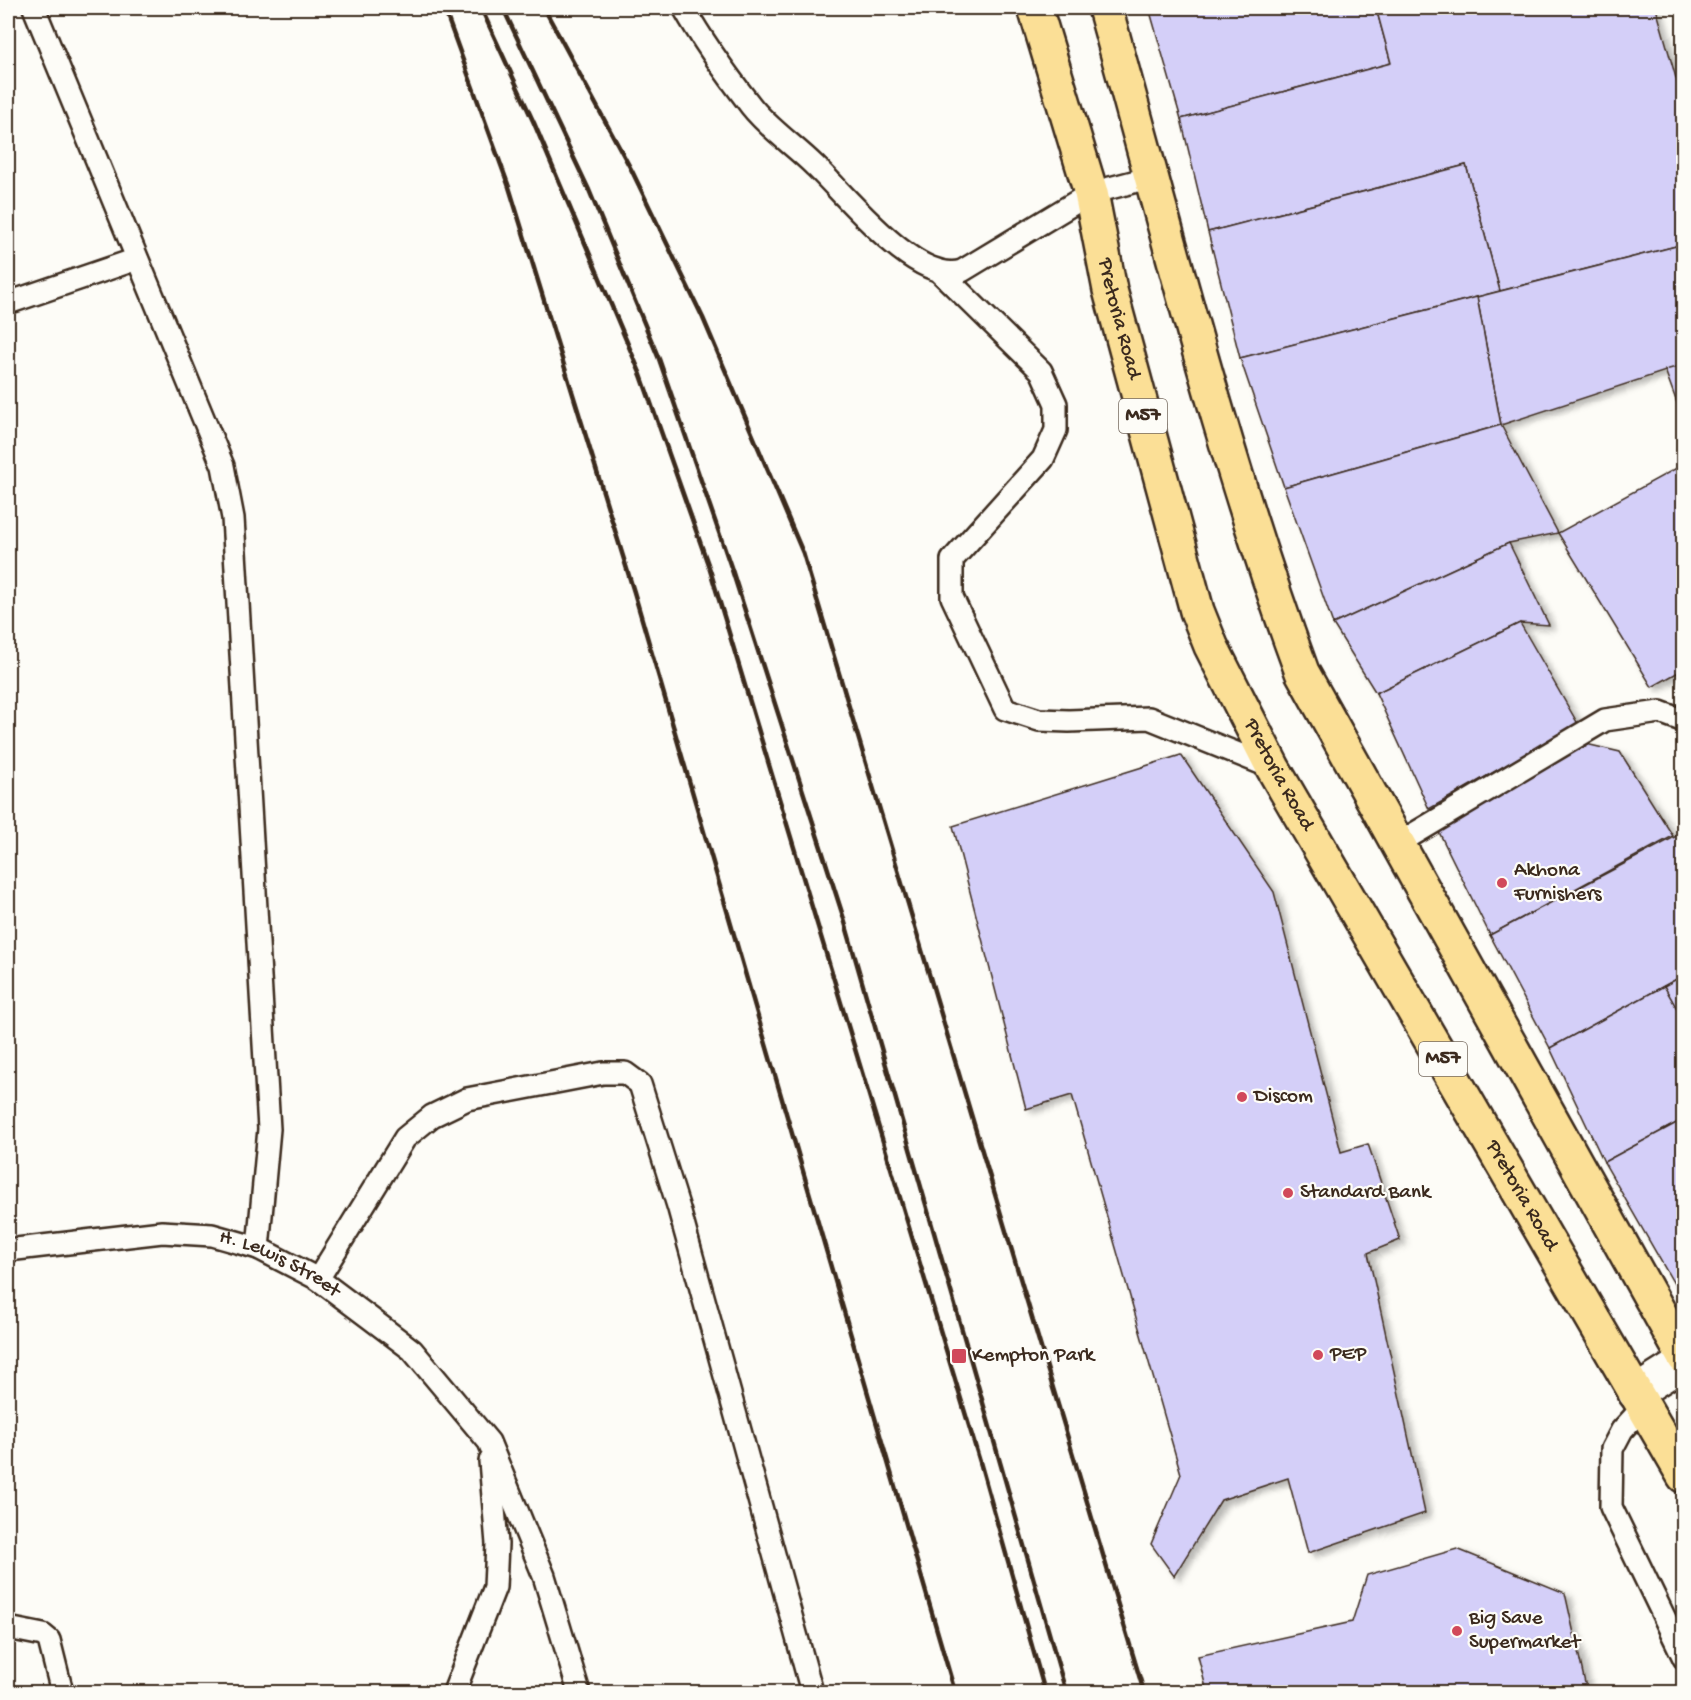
<svg xmlns="http://www.w3.org/2000/svg" width="1691" height="1700" viewBox="0 0 1691 1700" font-family="'Gochi Hand',sans-serif">
<style>
.building{fill:#d4cff8;stroke:#3b2a1e;stroke-width:1.5;filter:url(#shadow)}
.lines{fill:none;stroke-linecap:round;stroke-linejoin:round}
.lane-casing{stroke:#3b2a1e;stroke-width:26}
.secondary-casing{stroke:#3b2a1e;stroke-width:38}
.primary-casing{stroke:#3b2a1e;stroke-width:38}
.lane{stroke:#fdfcf7;stroke-width:21}
.secondary{stroke:#fdfcf7;stroke-width:33}
.primary{stroke:#fbdf96;stroke-width:33}
.rail{stroke:#3b2a1e;stroke-width:4.5}
.poi-dot{fill:#d1495b;stroke:#fdfcf7;stroke-width:2}
.labels{text-anchor:middle;dominant-baseline:central;stroke-width:4.5;stroke-linejoin:round;paint-order:stroke}
.shield{fill:#fdfcf7;stroke:#75695f;stroke-width:1.5}
.shield-label{font-size:20px;font-weight:bold;fill:#3b2a1e}
.street-label{font-size:21px;fill:#3b2a1e;stroke:#fdfcf7}
.poi-label{font-size:21px;fill:#3b2a1e;stroke:#fdfcf7;text-anchor:start}
</style>
<defs>
<filter id="shadow"><feDropShadow dx="6" dy="4" stdDeviation="3" flood-color="#0004"/></filter>
</defs>
<rect width="100%" height="100%" fill="#fdfcf7"/>
<filter id="ink" filterUnits="userSpaceOnUse"><feTurbulence type="fractalNoise" baseFrequency=".0167" numOctaves="2"/><feDisplacementMap in="SourceGraphic" scale="12" xChannelSelector="R" yChannelSelector="G"/><feConvolveMatrix kernelMatrix="1 2 1 2 8 2 1 2 1" color-interpolation-filters="sRGB"/></filter>
<g filter="url(#ink)">
<!-- building -->
<g class="building">
<path d="M1149,8H1376L1391,63L1181,119Z"/>
<path d="M1376,8H1656L1684,106V244L1500,291L1466,165L1208,232L1181,119L1391,63Z"/>
<path d="M1466,165L1500,291L1240,358L1208,232Z"/>
<path d="M1684,244V365L1501,425L1477,297Z"/>
<path d="M1477,297L1501,425L1284,487L1240,358Z"/>
<path d="M1684,365V422L1665,370Z"/>
<path d="M1501,425L1558,533L1509,543L1333,624L1284,487Z"/>
<path d="M1684,464V669L1652,687L1558,533Z"/>
<path d="M1509,543L1549,625L1520,623L1376,693L1333,624Z"/>
<path d="M1520,623L1578,724L1429,809L1376,693Z"/>
<path d="M1586,744L1620,752L1673,836L1490,935L1437,828Z"/>
<path d="M1181,755L1274,892L1341,1152L1368,1144L1400,1240L1368,1253L1425,1513L1308,1553L1288,1478L1221,1500L1174,1576L1151,1544L1181,1474L1072,1095L1026,1109L953,826Z"/>
<path d="M1684,832V975L1550,1048L1490,935Z"/>
<path d="M1684,975V1021L1664,986Z"/>
<path d="M1664,986L1684,1021V1119L1604,1162L1550,1048Z"/>
<path d="M1684,1119V1285L1677,1289L1604,1162Z"/>
<path d="M1457,1549L1565,1593L1587,1692H1207L1198,1656L1352,1622L1367,1575Z"/>
</g>
<g class="lines">
<!-- lane casing -->
<g class="lane-casing">
<g id="lane">
<path d="M34,8L223,466L233,518L269,1129L258,1248"/>
<path d="M684,8C703,42 727,75 751,106C768,128 795,146 815,166C846,195 916,285 962,271L1091,193L1152,177"/>
<path d="M941,273L1041,371L1056,404V430L1043,459L952,560V597L1005,709L1039,720L1069,721L1149,718L1273,768"/>
<path d="M8,303L137,259"/>
<path d="M1397,844L1605,720L1660,712L1684,721"/>
<path id="s1" d="M8,1250L162,1232L212,1235L258,1248L318,1279L370,1318L412,1350L489,1442L544,1576L579,1692"/>
<path d="M318,1279L405,1138L432,1116L467,1099L603,1073H625L640,1084L679,1209L812,1692"/>
<path d="M1643,1407L1622,1430L1612,1449L1611,1507L1684,1658"/>
<path d="M8,1628L43,1635L49,1640L62,1692"/>
<path d="M454,1692L495,1587L497,1544L490,1461"/>
</g>
</g>
<!-- secondary casing -->
<g class="secondary-casing">
<path id="secondary" d="M1635,1393L1684,1362"/>
</g>
<!-- primary casing -->
<g class="primary-casing">
<g id="primary">
<path id="s2" d="M1035,8L1091,193L1110,290L1197,611L1211,646L1273,768L1684,1476"/>
<path d="M1105,8C1167,230 1222,455 1302,672L1684,1357"/>
</g>
</g>
<!-- lane -->
<use href="#lane" class="lane"/>
<!-- secondary -->
<use href="#secondary" class="secondary"/>
<!-- primary -->
<use href="#primary" class="primary"/>
<!-- rail -->
<g class="rail">
<path d="M444,8L509,187L634,592L955,1692"/>
<path d="M481,8L534,123L641,375L710,570L980,1462L1045,1692"/>
<path d="M503,8L589,190L659,359L732,570L844,919L1066,1692"/>
<path d="M544,8L632,171L703,318L803,553L1144,1692"/>
</g>
</g>
</g>
<!-- markers -->
<g class="poi-dot">
<circle cx="1502" cy="883" r="6"/>
<circle cx="1242" cy="1097" r="6"/>
<circle cx="1288" cy="1193" r="6"/>
<circle cx="1318" cy="1355" r="6"/>
<rect x="951" y="1348" width="16" height="16" rx="3"/>
<circle cx="1457" cy="1631" r="6"/>
</g>
<g class="labels">
<!-- shield labels -->
<g class="shield">
<rect x="1119" y="399" width="48" height="34" rx="4.5"/>
<rect x="1419" y="1042" width="48" height="34" rx="4.5"/>
</g>
<g class="shield-label">
<text x="1143" y="416">M57</text>
<text x="1443" y="1059">M57</text>
</g>
<!-- street labels -->
<g class="street-label">
<text stroke="none"><textPath href="#s2" startOffset="322">Pretoria Road</textPath></text>
<text stroke="none"><textPath href="#s2" startOffset="808">Pretoria Road</textPath></text>
<text stroke="none"><textPath href="#s2" startOffset="1294">Pretoria Road</textPath></text>
<text stroke="none"><textPath href="#s1" startOffset="279">H. Lewis Street</textPath></text>
</g>
<!-- poi labels -->
<g class="poi-label">
<text x="1514" y="871">Akhona<tspan x="1514" dy="24">Furnishers</tspan></text>
<text x="1254" y="1097">Discom</text>
<text x="1300" y="1193">Standard Bank</text>
<text x="1330" y="1355">PEP</text>
<text x="972" y="1356">Kempton Park</text>
<text x="1469" y="1619">Big Save<tspan x="1469" dy="24">Supermarket</tspan></text>
</g>
</g>
<!-- margin -->
<rect width="1691" height="1700" fill="none" stroke="#fdfcf7" stroke-width="30"/>
<rect x="15" y="15" width="1661" height="1670" fill="none" stroke="#3b2a1e" stroke-width="2" filter="url(#ink)"/>
</svg>
